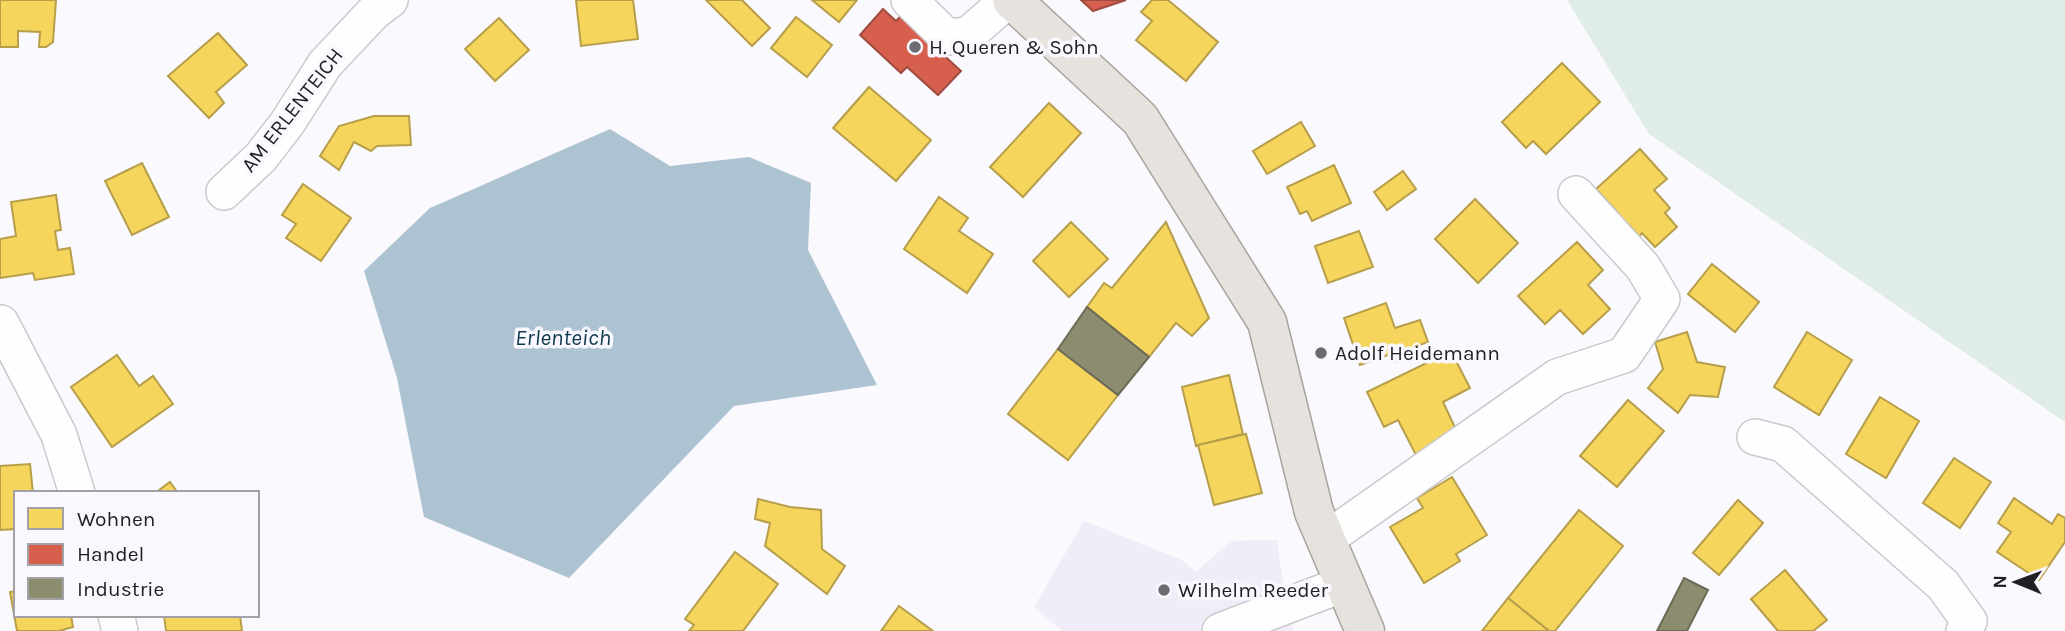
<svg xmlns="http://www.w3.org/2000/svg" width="2065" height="631" viewBox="0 0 2065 631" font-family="Karla,sans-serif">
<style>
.built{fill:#f0edf8}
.green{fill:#e0ece6}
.water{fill:#aec3d2}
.homes{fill:#f6d55c;stroke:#b69e4b;stroke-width:2}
.shops{fill:#d6604d;stroke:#9f4c40;stroke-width:2}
.industry{fill:#8c8c6e;stroke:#6c6b58;stroke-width:2}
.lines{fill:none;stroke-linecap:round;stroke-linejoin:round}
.minor-casing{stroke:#cac9ce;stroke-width:38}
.major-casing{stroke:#a9a29d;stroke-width:41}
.minor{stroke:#fefeff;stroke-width:35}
.major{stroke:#e6e3df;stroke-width:38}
.poi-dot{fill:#6c6b6f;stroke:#f9f8fe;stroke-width:2.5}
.labels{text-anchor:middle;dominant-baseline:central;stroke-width:7;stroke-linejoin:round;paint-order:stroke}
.poi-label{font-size:21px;fill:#201f23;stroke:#f9f8fe;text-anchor:start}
.street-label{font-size:21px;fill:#201f23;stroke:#f9f8fe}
.water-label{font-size:23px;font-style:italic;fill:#0f394e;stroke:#f9f8fe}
</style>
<rect width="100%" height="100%" fill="#faf9fd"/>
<!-- built -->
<path class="built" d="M1084,521L1182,560L1196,572L1231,541L1277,540L1287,611L1294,631H1062L1034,607Z"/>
<!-- green -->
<path class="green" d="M1567,0H2065V422L1649,134Z"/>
<!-- water -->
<path class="water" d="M610,129L670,166L749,157L811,183L808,250L877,385L734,406L569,578L424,517L397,378L364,271L430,208Z"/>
<!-- homes -->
<g class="homes">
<path d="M0,0H56L53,42L46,47H39L40,32L18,31V47H0Z"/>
<path d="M576,0H633L638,39L581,46Z"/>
<path d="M706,0H742L770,28L752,46Z"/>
<path d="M812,0H857L839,22Z"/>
<path d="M1152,0H1168L1218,42L1186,81L1136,40L1152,21L1141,12Z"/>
<path d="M796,17L832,45L807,77L771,48Z"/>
<path d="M499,18L529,50L495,81L465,49Z"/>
<path d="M218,33L247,65L216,92L224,103L209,118L168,76Z"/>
<path d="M1562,63L1600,102L1546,154L1533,141L1526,148L1502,122Z"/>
<path d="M869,87L931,140L896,181L833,128Z"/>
<path d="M1049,103L1081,133L1023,197L990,167Z"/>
<path d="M374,116H409L411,145L377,146L371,151L354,142L339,170L320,156L339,126Z"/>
<path d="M1301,122L1315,146L1267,174L1253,151Z"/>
<path d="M1640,149L1667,179L1654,190L1670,208L1665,213L1677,227L1655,247L1642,233L1639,237L1629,225L1624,229L1613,216L1617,212L1596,189Z"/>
<path d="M142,163L169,217L132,235L105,181Z"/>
<path d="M1334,165L1351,203L1312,221L1307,211L1300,214L1287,187Z"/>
<path d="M1403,171L1416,189L1387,210L1374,192Z"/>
<path d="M303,184L351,218L321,261L286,238L296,224L282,215Z"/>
<path d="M56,195L61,230L55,231L58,250L70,248L74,274L35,280L33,273L0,278V239L16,236L11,202Z"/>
<path d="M939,197L968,218L959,231L993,254L967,293L904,249Z"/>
<path d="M1475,199L1518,243L1478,283L1435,239Z"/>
<path d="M1071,222L1108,259L1069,297L1033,261Z"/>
<path d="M1166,222L1209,318L1192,336L1176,323L1149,357L1087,307L1104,283L1112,288Z"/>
<path d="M1359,231L1373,267L1328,283L1315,246Z"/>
<path d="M1577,242L1603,270L1588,285L1610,309L1583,334L1560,310L1545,324L1518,296Z"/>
<path d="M1712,264L1759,302L1735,332L1688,294Z"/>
<path d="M1386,303L1395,328L1420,320L1428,342L1414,347L1416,355L1394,362L1391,354L1360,365L1344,318Z"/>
<path d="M1687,332L1697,362L1725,367L1718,397L1690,395L1678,413L1648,388L1663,369L1655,342Z"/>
<path d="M1807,332L1852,360L1819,415L1774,387Z"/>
<path d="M1058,349L1118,395L1068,460L1008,414Z"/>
<path d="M1451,351L1470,388L1443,402L1460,438L1418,459L1398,420L1384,427L1367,392Z"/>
<path d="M117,355L139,386L153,376L173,404L112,447L71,387Z"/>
<path d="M1229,375L1243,434L1196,446L1182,387Z"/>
<path d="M1880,397L1919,421L1886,478L1846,454Z"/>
<path d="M1628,400L1664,431L1617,487L1580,456Z"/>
<path d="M1246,434L1262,493L1214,505L1198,445Z"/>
<path d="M1954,458L1991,482L1960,528L1923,503Z"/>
<path d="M30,464L33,493H16V529L0,530V466Z"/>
<path d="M1452,477L1487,535L1456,554L1460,561L1424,583L1390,527L1423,508L1417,498Z"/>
<path d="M170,482L178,493H155Z"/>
<path d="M2014,498L2052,524L2058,514L2065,518V542L2039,580L1997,552L2011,532L1998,523Z"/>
<path d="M758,499L790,507L821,510L822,549L845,566L827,594L765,546L770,523L755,519Z"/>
<path d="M1738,500L1763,523L1719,575L1693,553Z"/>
<path d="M1579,510L1623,546L1555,631H1549L1508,598Z"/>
<path d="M735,552L778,584L743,631H689L694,625L685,619Z"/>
<path d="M1785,570L1827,620L1813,631H1778L1751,599Z"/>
<path d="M16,591V615H71L73,627L59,631H17L10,592Z"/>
<path d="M1508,598L1549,631H1482Z"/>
<path d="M899,606L933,631H881Z"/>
<path d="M164,615H240L242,631H166Z"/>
</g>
<!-- shops -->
<g class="shops">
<path d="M1081,0H1126L1093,11Z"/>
<path d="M883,9L896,21L901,16L961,71L938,95L907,67L901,73L860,35Z"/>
</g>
<!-- industry -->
<g class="industry">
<path d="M1087,307L1149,357L1118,395L1058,349Z"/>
<path d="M1684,578L1708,590L1687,631H1657Z"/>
</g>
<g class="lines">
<!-- minor casing -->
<g class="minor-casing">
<g id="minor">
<path d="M909,0L947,37L968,35L1008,0"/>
<path d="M224,192L261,157L288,122L325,64L374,12L390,0"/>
<path d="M1,323L59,435L77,493"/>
<path d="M1755,437L1783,444L1943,585L1969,621L1964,631"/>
<path d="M1325,540L1557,377L1624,355L1662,299L1643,267L1576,194"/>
<path d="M116,615L120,631"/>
<path d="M1220,631L1344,584"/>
</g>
</g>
<!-- major casing -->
<g class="major-casing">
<path id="major" d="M1012,0L1140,119L1267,322L1314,512L1365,631"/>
</g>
<!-- minor -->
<use href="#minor" class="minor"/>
<!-- major -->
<use href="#major" class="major"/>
</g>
<!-- markers -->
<g class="poi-dot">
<circle cx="915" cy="47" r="7"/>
<circle cx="1321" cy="353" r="7"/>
<circle cx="1164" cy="590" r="7"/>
</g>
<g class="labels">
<!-- poi labels -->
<g class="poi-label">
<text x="929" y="47">H. Queren &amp; Sohn</text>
<text x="1335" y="353">Adolf Heidemann</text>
<text x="1178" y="590">Wilhelm Reeder</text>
</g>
<!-- street labels -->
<g class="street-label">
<text transform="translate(292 110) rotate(-52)">AM ERLENTEICH</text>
</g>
<!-- water labels -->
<g class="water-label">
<text x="563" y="337">Erlenteich</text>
</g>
</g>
<!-- legend -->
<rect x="14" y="491" width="245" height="126" fill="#f9f8fe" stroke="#a2a1a6" stroke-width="2"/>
<rect x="28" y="508" width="35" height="21" fill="#f6d55c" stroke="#a2a1a6" stroke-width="2"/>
<text x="77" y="526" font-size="21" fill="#201f23">Wohnen</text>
<rect x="28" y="544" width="35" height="21" fill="#d6604d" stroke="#a2a1a6" stroke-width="2"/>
<text x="77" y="561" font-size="21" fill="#201f23">Handel</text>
<rect x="28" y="578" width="35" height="21" fill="#8c8c6e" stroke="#a2a1a6" stroke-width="2"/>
<text x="77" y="596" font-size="21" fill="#201f23">Industrie</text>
<!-- north arrow -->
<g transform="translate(2016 582) rotate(271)" stroke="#f9f8fe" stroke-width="5" paint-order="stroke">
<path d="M0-5L12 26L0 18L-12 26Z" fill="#201f23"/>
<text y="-10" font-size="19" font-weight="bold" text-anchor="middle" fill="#201f23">N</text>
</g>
</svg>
